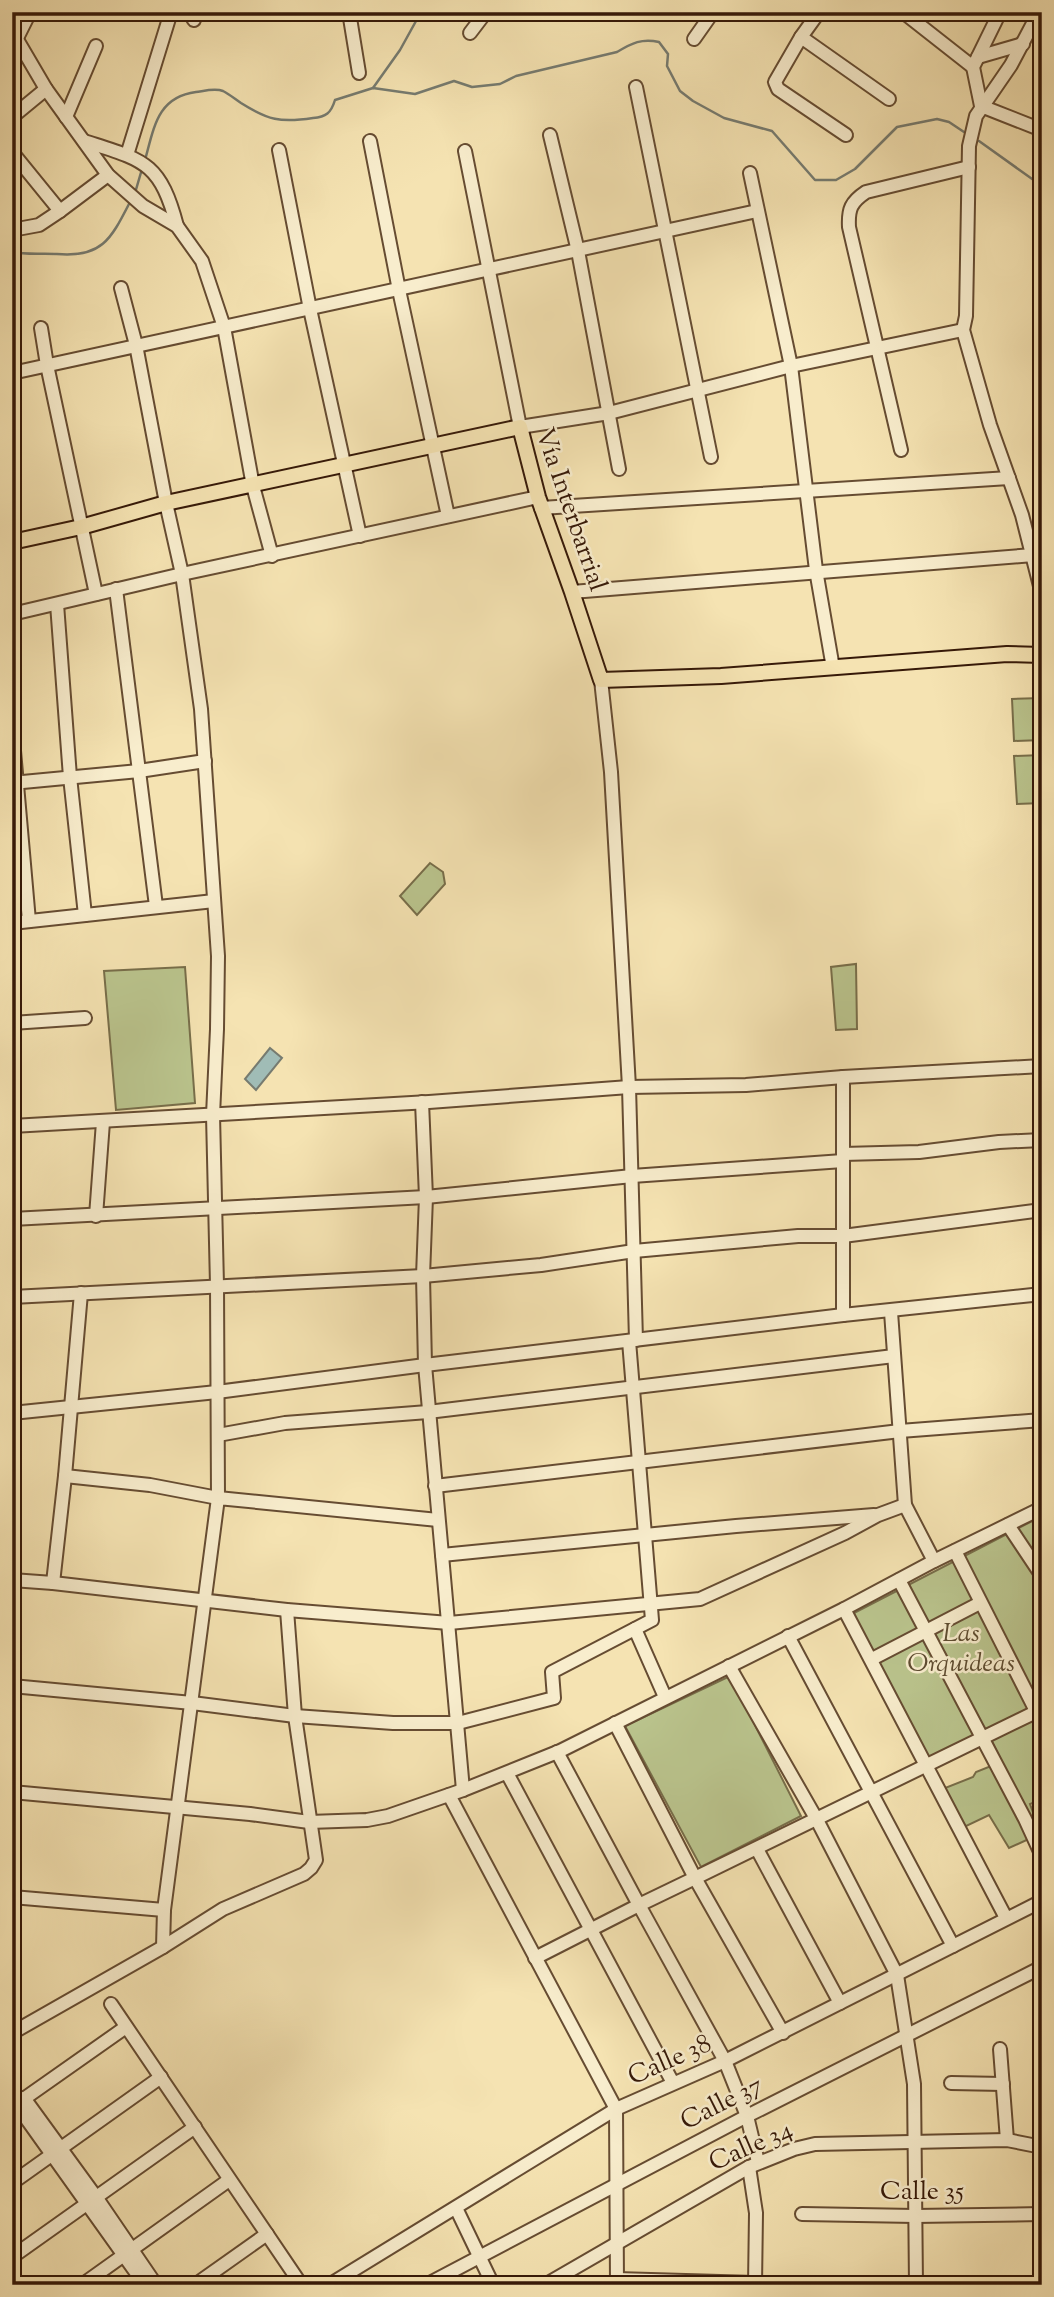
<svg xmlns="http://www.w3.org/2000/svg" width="1054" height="2297" viewBox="0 0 1054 2297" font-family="'Sorts Mill Goudy',serif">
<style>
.green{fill:#bac48d;stroke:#786e4a;stroke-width:2}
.water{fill:#a0bcb6;stroke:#767b70;stroke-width:2}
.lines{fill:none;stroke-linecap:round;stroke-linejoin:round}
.stream{stroke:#767b70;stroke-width:2.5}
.minor-casing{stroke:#664c32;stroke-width:16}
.major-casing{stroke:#361908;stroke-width:18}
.minor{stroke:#f8edcd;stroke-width:12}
.major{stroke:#f5e3b2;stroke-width:14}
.labels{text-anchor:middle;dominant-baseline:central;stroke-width:5;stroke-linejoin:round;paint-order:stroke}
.street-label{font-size:26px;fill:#361908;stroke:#f8edcd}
.park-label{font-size:26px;font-style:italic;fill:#5e4c30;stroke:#f8edcd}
</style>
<rect width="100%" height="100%" fill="#f5e3b2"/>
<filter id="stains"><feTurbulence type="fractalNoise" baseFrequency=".00286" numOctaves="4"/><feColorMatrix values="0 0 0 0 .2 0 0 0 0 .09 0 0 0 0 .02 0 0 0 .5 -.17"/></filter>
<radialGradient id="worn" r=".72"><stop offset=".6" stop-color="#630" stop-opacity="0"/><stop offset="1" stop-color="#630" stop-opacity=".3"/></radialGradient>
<!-- green -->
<g class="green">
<path d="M1042,698V740L1014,741L1012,699Z"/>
<path d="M1042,755V803L1017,804L1014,756Z"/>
<path d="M430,863L443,872L445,884L417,915L400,896Z"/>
<path d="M856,964L857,1029L836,1030L831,967Z"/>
<path d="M185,967L195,1103L116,1110L104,971Z"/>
<path d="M1042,1516V1706L930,1761L852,1614Z"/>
<path d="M730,1676L801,1816L701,1867L625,1726Z"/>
<path d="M1042,1710V1799L1030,1804L1034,1815L1042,1812V1848L989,1735Z"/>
<path d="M991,1766L1031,1838L1009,1848L989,1815L960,1829L940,1790L973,1777L976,1772Z"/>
</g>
<!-- water -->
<path class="water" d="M270,1048L282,1058L256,1090L245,1079Z"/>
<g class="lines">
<!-- stream -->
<g class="stream">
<path d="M373,88L400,50L421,12"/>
<path d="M979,141L1042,186"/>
<path d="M145,160C154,128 157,97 196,92C204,91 215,88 223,91C229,94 235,99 241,103C268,120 280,123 313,118C326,117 331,113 335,100L373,88L415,94L454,81L472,87L500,84L516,76L617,52C632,43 642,38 659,42L668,54L667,66L680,91L693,101L724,118L772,131L815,180H836L855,169L897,127L937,119L949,122L964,132"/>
<path d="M135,193L142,169"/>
<path d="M12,252C27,255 42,253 57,254C102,258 111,239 130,202"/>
</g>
<!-- minor casing -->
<g class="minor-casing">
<g id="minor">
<path d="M189,12L194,20"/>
<path d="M349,12L359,73"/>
<path d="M819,12L801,37L889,99"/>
<path d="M903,12L973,67"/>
<path d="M1039,12L1011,65L976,116L969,146L966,316L963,330L990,425L1022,515L1042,594"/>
<path d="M12,31L46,89L108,175L143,206L177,226L202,261L224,327L253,486L272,556"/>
<path d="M470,33L486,12"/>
<path d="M801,37L775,82L778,89L846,135"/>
<path d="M17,38L30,12"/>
<path d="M694,39L713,12"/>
<path d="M978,57L1023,44"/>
<path d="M636,87L711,457"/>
<path d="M981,106L973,67L1000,12"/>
<path d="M981,106L1042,130"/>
<path d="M12,117L46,89"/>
<path d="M66,117L96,46"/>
<path d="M550,135L578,251L619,469"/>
<path d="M84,141C143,160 160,161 177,226"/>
<path d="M370,141L399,290L448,516"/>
<path d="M279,150L310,309L360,536"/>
<path d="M465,151L520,427L609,413L791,366L963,330"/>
<path d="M12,152L60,211L39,225L12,230"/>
<path d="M127,155L171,12"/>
<path d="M750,173L791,366L816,570L833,668"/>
<path d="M60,211L108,175"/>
<path d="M41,328L47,365L96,594"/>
<path d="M12,373L757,211"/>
<path d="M901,450L849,227C848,209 851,202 866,192L969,167"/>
<path d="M541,508L1009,478"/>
<path d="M116,589L156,906"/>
<path d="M572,592L1033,555"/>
<path d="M57,604L70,777L85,915"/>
<path d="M12,614L182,574L538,497"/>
<path d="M601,680L611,772L629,1087L636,1340"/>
<path d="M12,728L29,921"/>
<path d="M12,783L139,771L205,761"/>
<path d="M12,923L214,901"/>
<path d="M12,1023L85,1018"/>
<path d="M422,1102L426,1197L423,1276L425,1365L463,1790"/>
<path d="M12,1126L429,1102L629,1087L746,1085L843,1077L1042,1066"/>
<path d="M843,1154L919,1152L999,1142L1042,1140"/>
<path d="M96,1216L103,1122"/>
<path d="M12,1219L426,1197L632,1176L843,1161"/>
<path d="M12,1297L423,1276L541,1265L634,1251L798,1236H843L1042,1210"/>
<path d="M891,1312L905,1505L934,1561"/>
<path d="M843,1315V1077"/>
<path d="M12,1413L217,1392L425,1365L843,1315L1042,1294"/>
<path d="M218,1435L285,1423L428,1412L894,1356"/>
<path d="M65,1476L150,1485L218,1498L217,1285L213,1115L217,1029L218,956L201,709L182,574L166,503L136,345L121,288"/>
<path d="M435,1486L900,1431L1042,1420"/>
<path d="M1008,1525L1042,1576"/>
<path d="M955,1551L1036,1711"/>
<path d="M442,1555L736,1526L874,1515"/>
<path d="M12,1580L53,1583L287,1610L449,1623L700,1599L845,1533L878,1515L905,1505"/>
<path d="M899,1580L1025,1819L1042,1856"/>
<path d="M53,1583L65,1476L81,1293"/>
<path d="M844,1609L1006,1918"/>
<path d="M635,1629L665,1697"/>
<path d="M788,1636L953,1946"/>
<path d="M872,1659L980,1603"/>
<path d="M729,1666L817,1820L897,1975L914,2084L916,2285"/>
<path d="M12,1686L192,1703L295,1716L393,1723H458L554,1698L552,1672L652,1620L629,1341"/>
<path d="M557,1752L639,1905L695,1878L615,1723"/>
<path d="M507,1773L673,2083"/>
<path d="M12,1792L250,1814L309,1822L367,1820L388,1816L463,1790L560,1751L844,1609L934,1561L1042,1508"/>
<path d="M449,1795L616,2109L617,2285"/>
<path d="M757,1849L840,2003"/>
<path d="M12,1897L164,1910"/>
<path d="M163,1947L223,1909L304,1874L311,1868L316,1860L295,1716L287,1610"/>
<path d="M535,1958L639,1905L725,2061L747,2116L758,2162"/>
<path d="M111,2004L298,2280"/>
<path d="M12,2033L163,1947L164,1910L218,1498L438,1520"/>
<path d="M783,2033L695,1878L1042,1709"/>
<path d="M1000,2049L1007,2140"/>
<path d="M951,2083L1003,2084"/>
<path d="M24,2098L96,2197L156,2285"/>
<path d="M18,2103L126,2027"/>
<path d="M16,2104L145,2285"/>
<path d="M749,2167L756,2213L755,2285"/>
<path d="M12,2183L161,2077"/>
<path d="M456,2208L493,2285"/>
<path d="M802,2214L915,2216L1042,2214"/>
<path d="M12,2257L195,2127"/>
<path d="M616,2279L755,2283H1042"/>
<path d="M82,2285L229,2180"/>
<path d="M195,2285L267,2234"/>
<path d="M329,2285L616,2109L725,2061L1042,1901"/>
<path d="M426,2285L747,2116L1042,1967"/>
<path d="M545,2285L749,2167L794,2149L815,2144L1007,2140L1042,2147"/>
</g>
</g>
<!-- major casing -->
<g class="major-casing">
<path id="major" d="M12,542L81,527L166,503L520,427L538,497L572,592L601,680L721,676L1007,654L1042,655"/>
</g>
<!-- minor -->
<use href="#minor" class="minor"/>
<!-- major -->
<use href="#major" class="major"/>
</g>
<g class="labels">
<!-- street labels -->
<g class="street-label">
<text transform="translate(570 510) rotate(71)">Vía Interbarrial</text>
<text transform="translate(670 2061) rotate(-24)">Calle 38</text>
<text transform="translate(722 2104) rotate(-27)">Calle 37</text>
<text transform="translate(751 2147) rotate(-24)">Calle 34</text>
<text x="922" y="2192">Calle 35</text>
</g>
<!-- park labels -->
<g class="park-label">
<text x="961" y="1634">Las<tspan x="961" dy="30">Orquideas</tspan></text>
</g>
</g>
<!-- margin -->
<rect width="1054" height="2297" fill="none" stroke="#f5e3b2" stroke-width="42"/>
<rect x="14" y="14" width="1026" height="2269" fill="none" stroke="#361908" stroke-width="3.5"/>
<rect x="21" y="21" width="1012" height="2255" fill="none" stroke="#361908" stroke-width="2"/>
<rect width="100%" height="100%" filter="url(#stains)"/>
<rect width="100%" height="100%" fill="url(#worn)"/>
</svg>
